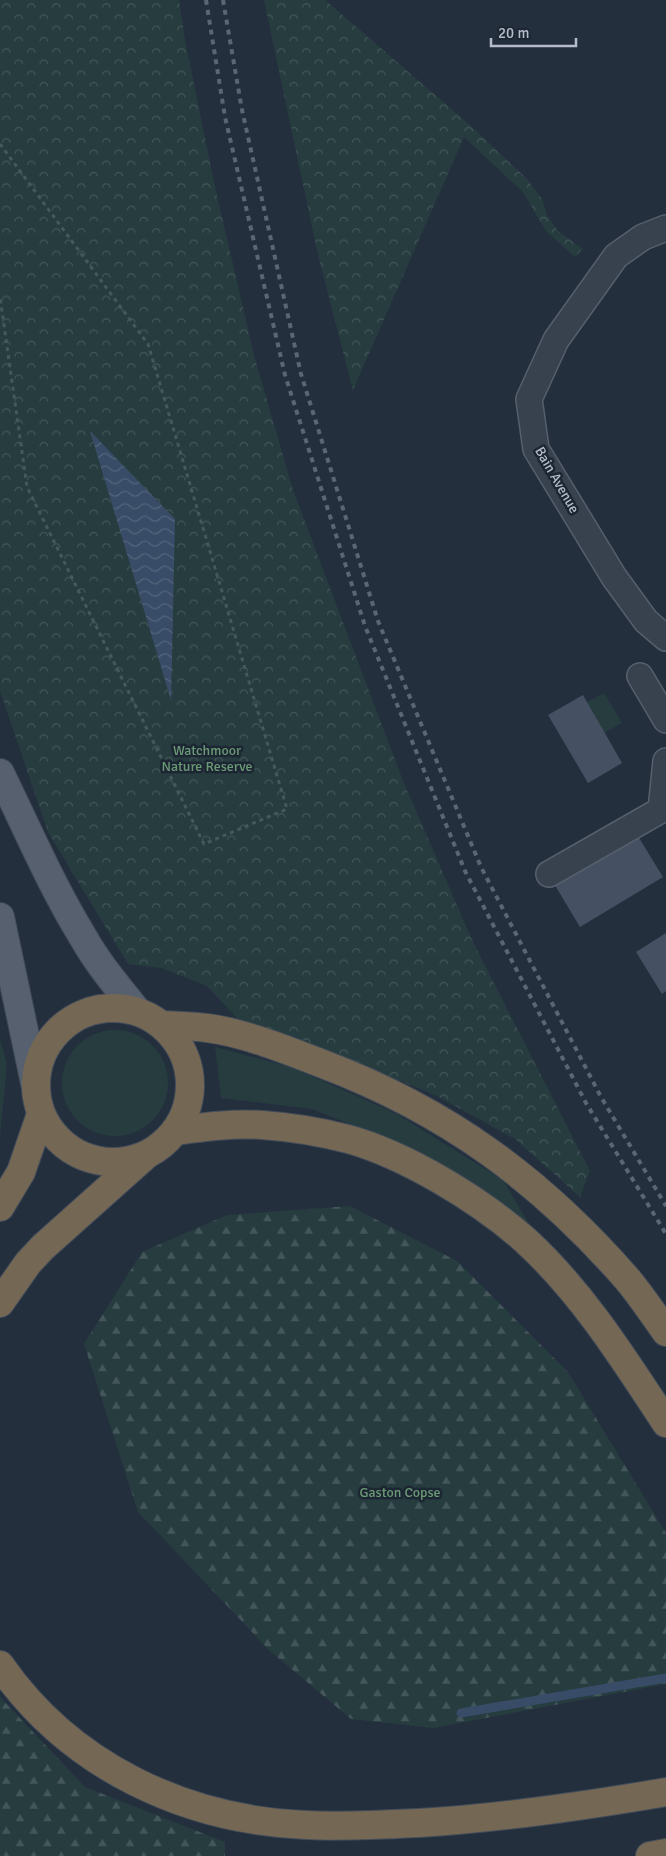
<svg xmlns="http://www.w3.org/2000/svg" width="666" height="1856" viewBox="0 0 666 1856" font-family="Signika,sans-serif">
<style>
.green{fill:#263c3f}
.forest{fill:url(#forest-firs)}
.park{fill:url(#park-crowns)}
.water{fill:url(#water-waves)}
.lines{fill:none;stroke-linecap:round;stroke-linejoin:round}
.stream{stroke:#394c67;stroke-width:9}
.building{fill:#455162}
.street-casing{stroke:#565f6c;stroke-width:28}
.primary-casing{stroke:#414a57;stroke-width:30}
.highway-casing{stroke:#434c59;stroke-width:30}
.path{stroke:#44595c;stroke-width:3;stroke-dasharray:4 4;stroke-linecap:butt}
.street{stroke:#38414e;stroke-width:25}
.primary{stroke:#56606e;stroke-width:28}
.highway{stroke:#746855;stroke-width:28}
.rail{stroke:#5a6575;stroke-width:4;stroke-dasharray:5 5;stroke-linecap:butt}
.labels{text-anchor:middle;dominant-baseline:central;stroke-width:5;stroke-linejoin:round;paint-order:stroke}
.street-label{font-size:14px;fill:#b4bcc9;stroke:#1d2633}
.park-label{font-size:14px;fill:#6b9a76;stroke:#1d2633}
</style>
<defs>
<pattern id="forest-firs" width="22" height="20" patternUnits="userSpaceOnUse" patternTransform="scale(1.25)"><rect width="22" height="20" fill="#263c3f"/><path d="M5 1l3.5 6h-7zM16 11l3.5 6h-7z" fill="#435659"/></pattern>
<pattern id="park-crowns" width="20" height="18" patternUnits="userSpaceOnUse" patternTransform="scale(1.25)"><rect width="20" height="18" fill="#263c3f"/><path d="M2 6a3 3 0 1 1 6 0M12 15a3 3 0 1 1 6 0" fill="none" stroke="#435659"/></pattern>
<pattern id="water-waves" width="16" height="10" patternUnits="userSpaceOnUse" patternTransform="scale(1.25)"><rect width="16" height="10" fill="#394c67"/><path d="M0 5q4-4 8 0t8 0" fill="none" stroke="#53647b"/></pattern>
</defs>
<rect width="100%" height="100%" fill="#242f3e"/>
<!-- green -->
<g class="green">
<path d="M604,693L622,723L604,733L587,702Z"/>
<circle cx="115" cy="1083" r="53"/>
<path d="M0,1040L7,1064L0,1137Z"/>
<path d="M215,1047L294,1068L397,1114L503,1180L529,1224L421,1153L312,1109L221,1098Z"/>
</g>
<!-- forest -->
<g class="forest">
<path d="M350,1206L457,1261L568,1372L666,1533V1684L433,1728L351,1719L270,1651L138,1512L84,1344L142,1252L227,1215Z"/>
<path d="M0,1697L85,1787L225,1842V1856H0Z"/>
</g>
<!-- park -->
<g class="park">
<path d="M0,0H179L185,40L215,187L254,355L293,490L403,781L473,942L590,1171L580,1197L515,1139L435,1095L286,1035L237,1018L207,986L161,968L128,964L48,832L0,691Z"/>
<path d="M264,0H325L469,124L528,180L542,199L547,215L558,231L583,249L575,257L546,231L523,192L464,137L353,390L318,255Z"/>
</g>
<!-- water -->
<path class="water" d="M90,431L175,519L171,700Z"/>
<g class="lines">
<!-- stream -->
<path class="stream" d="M461,1713L666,1678"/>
</g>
<!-- building -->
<g class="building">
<path d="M583,695L622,763L588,783L548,715Z"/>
<path d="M636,833L663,877L580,927L553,882Z"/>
<path d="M666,933V991L662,994L636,952Z"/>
</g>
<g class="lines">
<!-- street casing -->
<g class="street-casing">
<g id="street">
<path d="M666,228L643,237L616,256L556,340L529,399L536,449L614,577L646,621L666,638"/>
<path d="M640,676L666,720"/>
<path d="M549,874L661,810L666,761"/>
</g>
</g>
<!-- primary casing -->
<g class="primary-casing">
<g id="primary">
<path d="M0,773C27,828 51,885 83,937C98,964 118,987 137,1011"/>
<path d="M0,917L36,1088"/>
</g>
</g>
<!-- highway casing -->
<g class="highway-casing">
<g id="highway">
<circle cx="113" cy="1085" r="77"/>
<path d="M162,1025C177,1026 192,1026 207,1028C242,1032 290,1051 323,1064C447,1111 541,1180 628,1280C642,1297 654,1315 666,1332"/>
<path d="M175,1131C204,1127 233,1123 262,1125C290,1127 321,1132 348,1139C406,1155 480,1200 525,1240C582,1292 624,1359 666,1423"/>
<path d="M0,1207L21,1172L41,1114"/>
<path d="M0,1303L28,1263L43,1247L146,1155"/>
<path d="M0,1665C70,1766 185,1820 306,1825C344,1827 381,1825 419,1823C502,1818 584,1806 666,1792"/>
<path d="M650,1856L666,1853"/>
</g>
</g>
<!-- path -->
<path class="path" d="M0,144L148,344L287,809L204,844L27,487L0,297"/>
<!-- street -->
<use href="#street" class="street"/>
<!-- primary -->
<use href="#primary" class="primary"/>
<!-- highway -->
<use href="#highway" class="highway"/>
<!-- rail -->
<g class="rail">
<path d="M206,0L225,117L285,375L365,626L465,871L586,1103L666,1234"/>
<path d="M223,0L242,110L301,374L378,621L481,867L601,1097L666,1206"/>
</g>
</g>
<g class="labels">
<!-- street labels -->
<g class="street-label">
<text transform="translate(557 480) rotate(60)">Bain Avenue</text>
</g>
<!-- park labels -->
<g class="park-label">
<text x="207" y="750">Watchmoor<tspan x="207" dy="16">Nature Reserve</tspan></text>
<text x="400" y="1492">Gaston Copse</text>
</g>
</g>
<!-- scale -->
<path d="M491 38v8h85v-8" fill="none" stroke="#b4bcc9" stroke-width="2.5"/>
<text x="498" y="38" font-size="15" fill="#b4bcc9" stroke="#1d2633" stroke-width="4" paint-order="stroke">20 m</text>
</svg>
